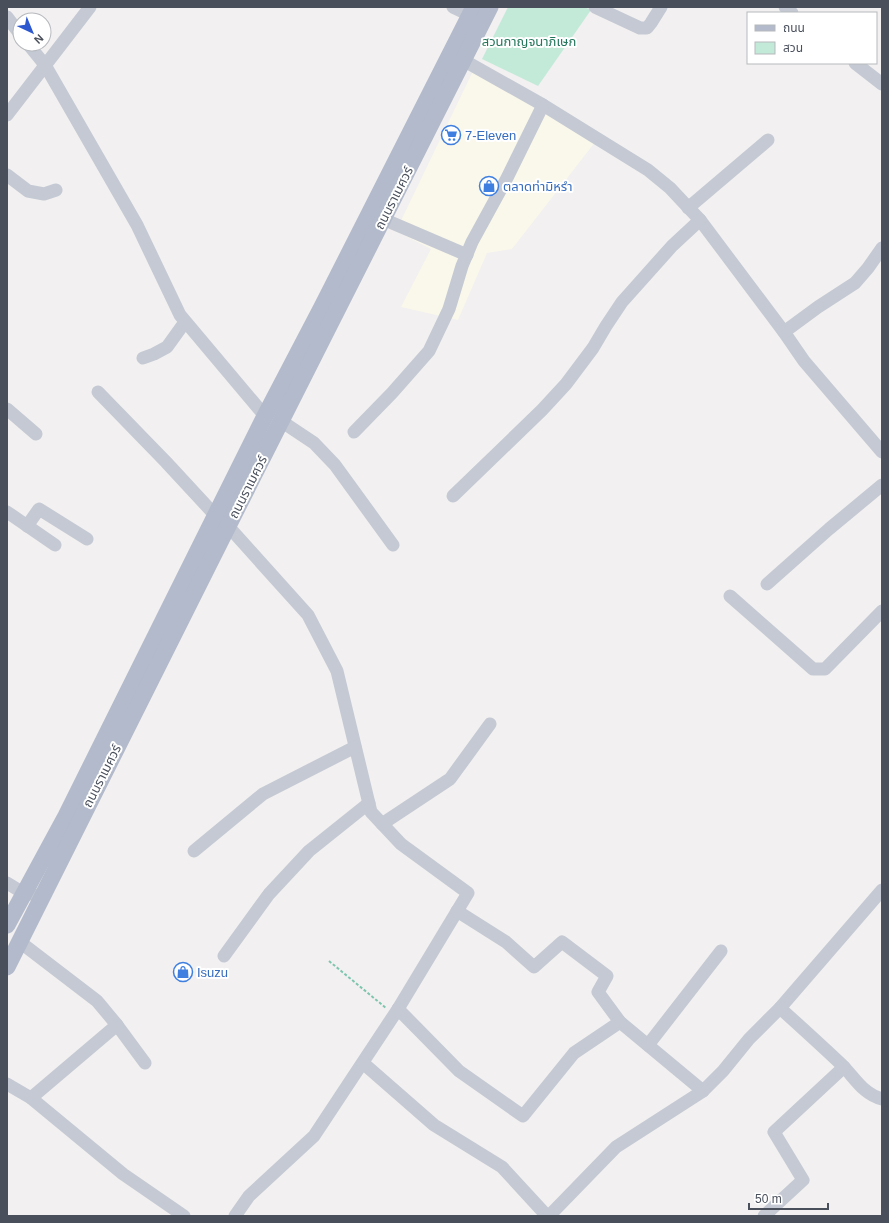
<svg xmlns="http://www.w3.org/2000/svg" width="889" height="1223" viewBox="0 0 889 1223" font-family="Arial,'Noto Sans Thai',sans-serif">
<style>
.commercial{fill:#faf8eb}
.green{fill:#c3ead9}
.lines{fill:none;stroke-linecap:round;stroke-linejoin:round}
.path{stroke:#7ec5af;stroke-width:2;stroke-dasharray:3 2;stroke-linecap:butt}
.minor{stroke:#c4c9d3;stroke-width:13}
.major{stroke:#b2bacb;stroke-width:17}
.labels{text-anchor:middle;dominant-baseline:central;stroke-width:4;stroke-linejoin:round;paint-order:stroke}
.park-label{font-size:13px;fill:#21755a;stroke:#fff}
.shop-label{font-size:13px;fill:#366cbe;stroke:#fff;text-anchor:start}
.street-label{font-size:13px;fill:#494f5b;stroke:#fff}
</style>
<rect width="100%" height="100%" fill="#f2f0f0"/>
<!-- commercial -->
<path class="commercial" d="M474,69L596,141L512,249L487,253L458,320L401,307L431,249L396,231Z"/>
<!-- green -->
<path class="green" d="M508,7H584L591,10L538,86L482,59Z"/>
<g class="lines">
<!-- path -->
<path class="path" d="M329,961L386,1008"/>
<!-- minor -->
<g class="minor">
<path d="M453,7L470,15"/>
<path d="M595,7L640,28H647L651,23L661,7"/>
<path d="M785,7L792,13"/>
<path d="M7,17L20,34"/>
<path d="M28,44L45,65L137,225L180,315L265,416"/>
<path d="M463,60L543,105L648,170L670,188L700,220L784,332L804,361L882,452"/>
<path d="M855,63L882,84"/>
<path d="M7,115L90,7"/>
<path d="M7,175L28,191L44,194L56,190"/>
<path d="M688,208L768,140"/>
<path d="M383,219L467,255"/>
<path d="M784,332L818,307L855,283L868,268L882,248"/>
<path d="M143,358L154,354L167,347L185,322"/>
<path d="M98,392L166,462L215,515"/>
<path d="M7,409L36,434"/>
<path d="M281,421L314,443L335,465L393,545"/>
<path d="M354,432L392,393L429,351L449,309L462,266L472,242L507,178L543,105"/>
<path d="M453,496L542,410L566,384L593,348L606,326L622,302L672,246L700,220"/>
<path d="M7,512L55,545"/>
<path d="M27,526L39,509L87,539"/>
<path d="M228,526L308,615L337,671L371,812L401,844L468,893L398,1009L314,1136L249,1196L235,1216"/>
<path d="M767,584L829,529L882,485"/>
<path d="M730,596L813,669H825L882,611"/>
<path d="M382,824L450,779L490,724"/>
<path d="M194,851L263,794L355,747"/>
<path d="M7,883L25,894H33"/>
<path d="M457,911L506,942L534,967L562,942L607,976L598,992L620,1022L703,1091"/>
<path d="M20,942L97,1001L117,1025L145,1063"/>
<path d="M224,956L269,894L309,851L369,803"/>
<path d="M780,1008C801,1027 822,1046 842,1065C855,1078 863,1094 882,1099"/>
<path d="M398,1009L459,1071L523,1116L574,1053L620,1022"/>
<path d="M648,1045L721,951"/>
<path d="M363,1063L434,1125L502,1167L547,1216"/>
<path d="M7,1084L31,1098L123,1174L184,1216"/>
<path d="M31,1098L117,1025"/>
<path d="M549,1216L616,1147L703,1091L723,1071L749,1039L780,1008L882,890"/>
<path d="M764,1216L803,1180L774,1132L844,1067"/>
</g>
<!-- major -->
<g class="major">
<path d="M7,925L66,816L265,416L322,307L474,7"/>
<path d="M7,967L228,526L490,7"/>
</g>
</g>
<!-- icons -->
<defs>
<g id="supermarket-ring" transform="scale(1)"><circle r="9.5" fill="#fff" stroke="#3f7fe0" stroke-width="1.5"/><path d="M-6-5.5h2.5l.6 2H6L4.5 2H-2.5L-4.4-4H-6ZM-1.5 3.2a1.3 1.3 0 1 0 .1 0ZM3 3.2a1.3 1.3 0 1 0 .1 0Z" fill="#3f7fe0"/></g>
<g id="shop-ring" transform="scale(1)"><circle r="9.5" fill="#fff" stroke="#3f7fe0" stroke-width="1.5"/><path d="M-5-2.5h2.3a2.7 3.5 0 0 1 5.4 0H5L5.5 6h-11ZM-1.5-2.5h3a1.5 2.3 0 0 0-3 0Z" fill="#3f7fe0"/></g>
</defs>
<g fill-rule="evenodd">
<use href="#supermarket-ring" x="451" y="135"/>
<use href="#shop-ring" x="489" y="186"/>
<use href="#shop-ring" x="183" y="972"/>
</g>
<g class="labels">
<!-- park labels -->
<g class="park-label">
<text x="529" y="41">สวนกาญจนาภิเษก</text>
</g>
<!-- shop labels -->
<g class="shop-label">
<text x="465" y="135">7-Eleven</text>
<text x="503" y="186">ตลาดท่ามิหรำ</text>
<text x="197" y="972">Isuzu</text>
</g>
<!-- street labels -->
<g class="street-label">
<text transform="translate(394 198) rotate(-63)">ถนนราเมศวร์</text>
<text transform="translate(248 487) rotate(-63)">ถนนราเมศวร์</text>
<text transform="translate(102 776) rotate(-63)">ถนนราเมศวร์</text>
</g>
</g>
<!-- border -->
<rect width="889" height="1223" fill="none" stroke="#494f5b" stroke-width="16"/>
<!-- legend -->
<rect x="747" y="12" width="130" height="52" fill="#ffffff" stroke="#b6b9bd"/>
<rect x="755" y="25" width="20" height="6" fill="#b2bacb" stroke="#b6b9bd"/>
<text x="783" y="32" font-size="12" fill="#494f5b">ถนน</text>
<rect x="755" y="42" width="20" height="12" fill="#c3ead9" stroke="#b6b9bd"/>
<text x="783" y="52" font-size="12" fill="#494f5b">สวน</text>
<!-- north arrow -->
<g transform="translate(32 32) rotate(136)"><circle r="19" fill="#ffffff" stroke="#b6b9bd"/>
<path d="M0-3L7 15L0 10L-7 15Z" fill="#2c57cf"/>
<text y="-6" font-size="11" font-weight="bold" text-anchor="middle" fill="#494f5b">N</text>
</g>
<!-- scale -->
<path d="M749 1203v6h79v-6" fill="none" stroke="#494f5b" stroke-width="2"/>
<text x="755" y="1203" font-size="12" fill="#494f5b" stroke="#ffffff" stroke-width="3" paint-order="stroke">50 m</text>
</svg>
